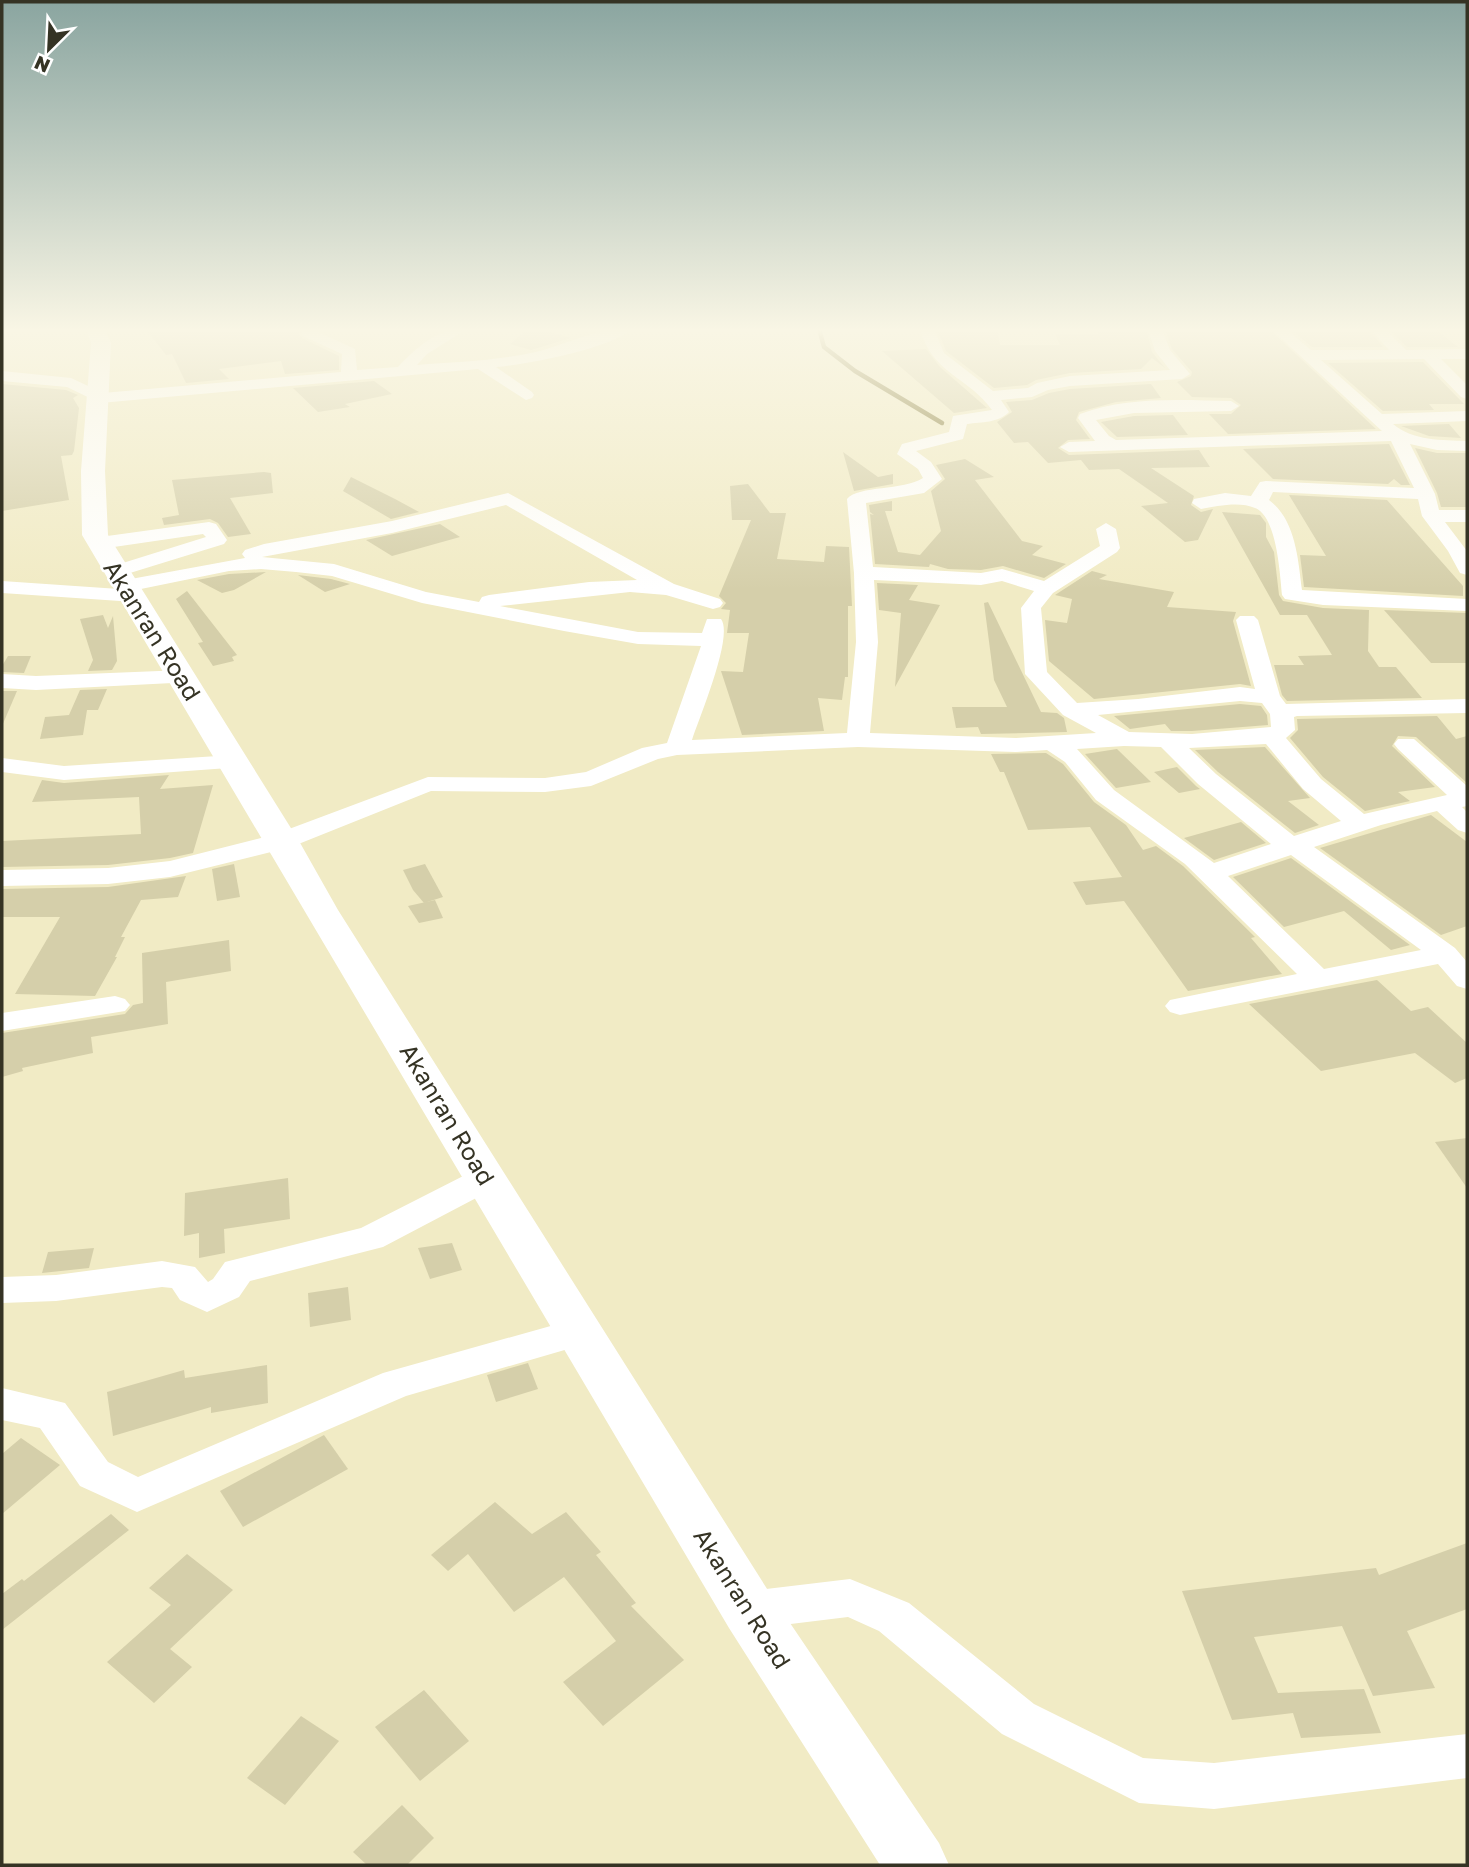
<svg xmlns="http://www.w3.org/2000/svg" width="1469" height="1867" viewBox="0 0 1469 1867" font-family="'Golos Text',sans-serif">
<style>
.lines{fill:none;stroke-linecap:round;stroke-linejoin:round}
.stream{stroke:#7e732e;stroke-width:4.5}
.building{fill:#d5cfaa}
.minor{fill:#fff;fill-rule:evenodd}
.major{fill:#fff;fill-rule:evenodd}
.labels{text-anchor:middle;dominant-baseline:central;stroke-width:5;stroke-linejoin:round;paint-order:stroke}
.street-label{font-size:24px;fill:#353324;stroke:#fff}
</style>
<rect width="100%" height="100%" fill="#f1ebc5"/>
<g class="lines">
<!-- stream -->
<path class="stream" d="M819,329L824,347L855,371L942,423"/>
</g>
<!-- building -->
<g class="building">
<path d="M170,329H300L299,334L302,338L339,356V370L285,374L281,361L219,369L229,379L186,383L172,354L166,355L148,332Z"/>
<path d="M528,329H539L571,338L531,350L510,344Z"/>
<path d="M937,329H997L1000,345H1060L1055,334H1099L1092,329H1146L1152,352L1165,368L1152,358L1141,369L1070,373L1036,380L1027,385L994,388L946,351Z"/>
<path d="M1165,329H1269L1376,429L1228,434L1209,414H1231L1241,405L1231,398L1192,397L1177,382L1191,376L1192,372L1172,349Z"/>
<path d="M1290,329H1368L1383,347H1312Z"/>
<path d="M1389,329H1435L1458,347H1407Z"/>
<path d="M926,349L940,367L987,408L954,413L882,351Z"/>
<path d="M1423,362L1464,404H1429L1434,410L1383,411L1328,363Z"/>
<path d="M374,381L392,394L345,404L350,407L318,412L293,388Z"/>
<path d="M2,384L66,390L78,395L73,398L79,408L74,451L72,455L61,456L69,500L2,511Z"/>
<path d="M1151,384L1161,398L1116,402L1079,412L1076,420L1090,439L1068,440L1058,448L1069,455L1199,450L1210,467L1151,468L1194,496L1191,505L1201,512L1213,509L1198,540L1185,542L1141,506L1168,503L1119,469L1089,470L1081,460L1048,463L1028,442L1014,443L997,422L1012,412L1006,402L1032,400L1049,393L1070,389Z"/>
<path d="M1173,415L1188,435L1117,437L1101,422L1134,416Z"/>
<path d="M1449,424L1461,438L1429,436L1401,426Z"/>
<path d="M1389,444L1410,485H1401L1394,479L1388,484L1273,479L1243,449Z"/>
<path d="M1415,448L1437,453H1467V507H1441L1437,493Z"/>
<path d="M843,452L878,477L893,474V484L854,491Z"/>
<path d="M965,459L994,477L975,480L1022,541L1043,546L1032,555L1066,564L1044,578L1003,566L981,570L948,569L930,564L929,567L875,564L870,514L874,515L870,512L869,505L892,501V511H885L898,552L920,555L941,531L931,491L945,479L936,465Z"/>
<path d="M264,472L271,473L273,493L230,498L251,534L228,537L218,523L210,519L164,525L162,518L179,515L172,480Z"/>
<path d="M351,477L395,499L419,512L391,519L343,491Z"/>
<path d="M748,484L770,513H786L777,559L824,562L826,546L849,547L852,606H848V677H845L842,700L818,698L824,731L742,735L721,671L743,672L749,633H727L730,610L721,609L726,603L719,596L751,520H732L730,486Z"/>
<path d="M1289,495L1387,500L1463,586V596L1304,587L1300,555L1326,556Z"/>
<path d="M1222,512L1260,515L1266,523V537L1274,552L1279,595L1283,601L1323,608L1369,610L1368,651L1379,667H1396L1422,698L1287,701L1282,695L1274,665H1304L1298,656L1332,655L1307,615H1280Z"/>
<path d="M440,524L460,537L392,556L366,540Z"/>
<path d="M1092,571L1107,575L1099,579L1174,592L1167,607L1236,612L1233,621L1251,686L1240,684L1094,699L1049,661L1045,620L1067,623L1072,599L1055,595Z"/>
<path d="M266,572L234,590L222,593L197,580L229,574Z"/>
<path d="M298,575L331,579L350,584L325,592Z"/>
<path d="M877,583L918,585L909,600L940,605L895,687L901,613L879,610Z"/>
<path d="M187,591L237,655L232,657L234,661L213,666L198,643L203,642L176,599Z"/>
<path d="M988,602L1041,712L1057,713L1064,718L1067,732L981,734L978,727L956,728L952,707H1007L994,680L984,603Z"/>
<path d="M1384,610L1467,613V663H1431Z"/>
<path d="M103,615L108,628L113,616L117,661L112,670L88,671L93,660L80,619Z"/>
<path d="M8,656H31L24,673L2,672V666Z"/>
<path d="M107,689L98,710H87L83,735L40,739L45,717L69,715L80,690Z"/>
<path d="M2,691H17L2,726Z"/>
<path d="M1240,704L1261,706L1267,715L1268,725L1192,731H1171L1165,724L1130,729L1114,716Z"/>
<path d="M1437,716L1456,739L1467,736V783L1416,737L1398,736L1392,746L1435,787L1398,792L1410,801L1365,811L1323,777L1290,738L1298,730L1297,719Z"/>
<path d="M1265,747L1310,798L1288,801L1319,825L1295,833L1218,772L1195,750Z"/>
<path d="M1117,749L1151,782L1116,788L1085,754Z"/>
<path d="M1046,753L1063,764L1094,802L1126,825L1143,850L1156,846L1183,866L1255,937L1251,938L1282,974L1188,991L1124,901L1086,905L1073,882L1122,877L1090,827L1028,830L1004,772H1000L991,754Z"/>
<path d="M1177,767L1196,786L1200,789L1179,793L1154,772Z"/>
<path d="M169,775L160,789L213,785L193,853L170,858L108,865L2,867V841L141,834L139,797L32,802L42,780L64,783Z"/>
<path d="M1431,815L1467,842V926L1441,935L1320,848Z"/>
<path d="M1241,822L1266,843L1214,860L1184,838Z"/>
<path d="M1291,858L1410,945L1391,950L1344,911L1284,927L1233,877Z"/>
<path d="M234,864L240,897L217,901L212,869Z"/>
<path d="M425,864L443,897L424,903L413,890L403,870Z"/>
<path d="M186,876L178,897L141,900L121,937H125L115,957H117L95,996L15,994L60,917H2V889L108,887Z"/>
<path d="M435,900L443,918L419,923L408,906Z"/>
<path d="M229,940L231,971L166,982L168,1024L91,1037L93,1053L22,1068L23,1071L2,1077V1033L125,1014L133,1005L143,1003L142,953Z"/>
<path d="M1377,980L1411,1011L1428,1007L1467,1043V1078L1455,1083L1415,1053L1321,1071L1249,1004Z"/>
<path d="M1467,1138V1188L1435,1142Z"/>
<path d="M288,1178L290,1219L224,1229L225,1253L199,1258V1233L184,1236L185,1193Z"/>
<path d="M452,1243L462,1270L430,1279L418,1248Z"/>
<path d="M94,1248L89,1268L42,1273L48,1252Z"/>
<path d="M348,1287L351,1320L310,1327L308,1293Z"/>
<path d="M528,1363L538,1389L496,1402L487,1375Z"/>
<path d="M267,1365L268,1403L211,1413V1407L113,1436L107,1392L184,1370L185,1378Z"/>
<path d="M324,1435L348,1469L243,1527L220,1491Z"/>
<path d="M21,1438L60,1465L2,1514V1454Z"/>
<path d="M495,1502L532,1534L566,1512L601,1552L596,1555L636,1603L631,1606L684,1660L603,1726L563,1682L616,1641L564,1577L514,1612L468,1554L448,1571L431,1555Z"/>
<path d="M111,1514L129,1530L2,1630V1594L22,1579L24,1581Z"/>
<path d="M1467,1543V1609L1407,1631L1435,1688L1373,1696L1342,1626L1254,1637L1278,1693L1364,1689L1381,1733L1301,1738L1293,1713L1232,1720L1182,1591L1376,1568L1379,1575Z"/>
<path d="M187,1554L233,1590L170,1649L192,1667L154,1703L107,1662L171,1605L149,1588Z"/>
<path d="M424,1690L469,1741L420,1781L375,1727Z"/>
<path d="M301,1716L339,1741L285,1805L247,1778Z"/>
<path d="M402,1805L434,1838L407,1865H367L353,1852Z"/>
</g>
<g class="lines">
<!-- minor -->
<g class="minor">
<path d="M303,329H317L316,331L355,349L357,370L398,367C417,347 439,327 467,329L427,354L417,365C455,362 494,361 531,353C564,346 599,326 631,329C613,348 525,365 496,367L532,392L534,395L532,398L526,400L478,369L100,403L67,387L2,381V371L71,378L103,393L341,372L342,354L303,336L301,333Z"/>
<path d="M920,329H934L944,353L993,391L1028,388L1037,383L1070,376L1170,370L1155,351L1148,329H1162L1170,350L1190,374L1182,379L1070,386L1048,390L1032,397L1001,400L1009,412C998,423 982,422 967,424L963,439L916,451L931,462L942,479L924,493L866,503L873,567L981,573L1002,569L1044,581L1100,546L1096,529L1106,523L1116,529L1120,548L1117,552L1053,593L1041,608L1047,672L1077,703L1138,699L1240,687L1255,689L1236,620L1240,616H1254L1258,620L1280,696L1286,704L1467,699V713L1297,716L1294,717L1295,730L1286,738L1321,779L1364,814L1447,795L1398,749L1394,744L1398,739H1414L1467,786V806L1462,807L1467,812V833L1458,830L1437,811L1381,825L1314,847L1455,948L1467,962V989L1457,986L1438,964L1180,1015L1170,1012L1165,1006L1170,1000L1297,974L1185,864L1096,800L1065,762L1047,750L1016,752L858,747L677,755L658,759L591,786L545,792L431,791L291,847L170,877L108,884L2,886V870L108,868L170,861L273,835L428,777L545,778L586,772L642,748L667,743L701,646L638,644L564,631L422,603L332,576L296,572L261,569L229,571L136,590L142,592L145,596L142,600L135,602L2,593V581L119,589L117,585L120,581L245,558L242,554L245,550L264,544L392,521L508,493L674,584L720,599L723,603L720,607L713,609L666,595L630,592L500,606L638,632L702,633L707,619H721C734,636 699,718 692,740L847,733L856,642L854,573L847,499C859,485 903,491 923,478L918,469L897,454L902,444L949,432L953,416L992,410C969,377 932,374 920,329ZM506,505L637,580L589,582L489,595L482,597L479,602L426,592L334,564L262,557L392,533ZM874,580L981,585L1002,581L1034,591L1021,608L1025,674L1063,715L1096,733L1016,738L870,733L878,642ZM1240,701L1262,703L1270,714L1271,727L1192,734L1129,732L1098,715ZM1266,744L1303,789L1341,821L1294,836L1216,774L1189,748ZM1124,746L1161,747L1198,784L1271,844L1214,863L1114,790L1077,749ZM1291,855L1421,950L1324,969L1228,876Z"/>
<path d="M1271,329H1286L1311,350H1389L1370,329H1385L1406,350L1467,349V359H1441L1467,385V399L1461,397L1424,359L1321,360L1382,414L1467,411V421L1393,424C1413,441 1442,440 1467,441V451L1437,450L1410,444L1435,494L1439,510H1467V522H1445L1467,551V575L1460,573L1448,551L1422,516L1418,499L1273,492L1269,500C1296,520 1298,560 1302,590L1467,599V611L1323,605L1285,599L1282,595C1280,575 1277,516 1255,508C1240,501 1217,506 1201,509L1192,503L1194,499L1225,493L1251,496L1260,482L1266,481L1414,488L1391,441L1069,452L1060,447L1069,442L1095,441L1078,418L1080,414C1126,396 1182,400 1231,401L1239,406L1231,411L1134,413L1096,420L1109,436L1116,440L1382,431Z"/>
<path d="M209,522L216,524L227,540L224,544L117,577L110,575L107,571L110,567L206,537L203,534L100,549L90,543L100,537Z"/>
<path d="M184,670L192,672L195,677L192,682L36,690L2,688V674L36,676Z"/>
<path d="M233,755L242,757L245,762L242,767L64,780L2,772V758L64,766Z"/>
<path d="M115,996L125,999L130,1005L125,1011L2,1031V1013Z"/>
<path d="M487,1166L499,1170L504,1178L499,1186L383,1247L250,1281L239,1297L207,1312L180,1300L172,1288L162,1287L56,1301L2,1303V1277L56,1275L162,1261L195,1267L208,1282L213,1279L225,1262L361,1228L475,1170Z"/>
<path d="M579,1318L592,1322L597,1332L592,1342L406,1396L137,1512L80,1486L40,1428L2,1420V1388L65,1403L108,1462L138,1477L383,1373Z"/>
<path d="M850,1579L909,1603L1034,1704L1143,1758L1214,1763L1467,1734V1778L1214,1809L1139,1803L1002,1734L879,1631L848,1617L749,1629L734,1624L728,1610L734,1596L749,1591Z"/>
</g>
<!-- major -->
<path class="major" d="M86,329H105L111,343L105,471L108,535L299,841L338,910L769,1592L939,1843L949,1865H880L729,1628L82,535L81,471L91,343Z"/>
</g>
<!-- sky -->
<linearGradient id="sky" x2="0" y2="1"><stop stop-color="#8aa5a0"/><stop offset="0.56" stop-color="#f9f6e5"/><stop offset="1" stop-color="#f9f6e5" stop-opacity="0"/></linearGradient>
<rect width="1469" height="590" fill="url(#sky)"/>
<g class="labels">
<!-- street labels -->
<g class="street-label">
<text transform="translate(153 630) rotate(58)">Akanran Road</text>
<text transform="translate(448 1114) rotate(59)">Akanran Road</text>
<text transform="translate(743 1598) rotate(58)">Akanran Road</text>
</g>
</g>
<!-- border -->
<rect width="1469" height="1867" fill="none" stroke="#353324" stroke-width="7"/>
<!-- north arrow -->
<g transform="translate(49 49) rotate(204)" stroke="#ffffff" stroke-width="5" paint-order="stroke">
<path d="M0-5L12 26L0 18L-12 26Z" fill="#353324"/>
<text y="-10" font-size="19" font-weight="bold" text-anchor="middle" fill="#353324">N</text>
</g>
</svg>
